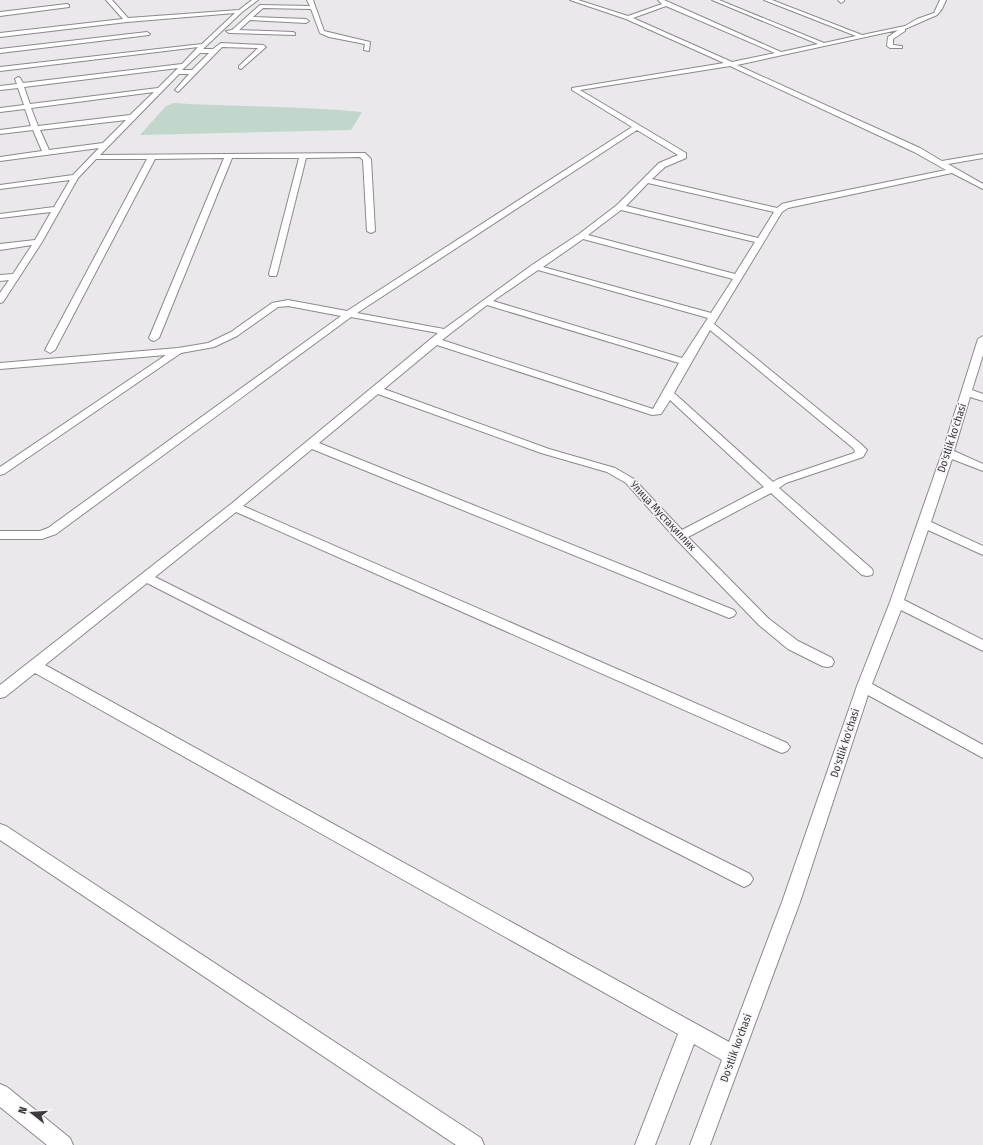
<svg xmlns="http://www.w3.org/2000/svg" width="983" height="1145" viewBox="0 0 983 1145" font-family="'Fira Sans Condensed',sans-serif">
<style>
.green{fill:#c1d7cb}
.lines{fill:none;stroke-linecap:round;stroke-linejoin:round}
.minor-casing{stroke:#8b898c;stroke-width:2}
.minor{fill:#fff;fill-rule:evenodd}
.labels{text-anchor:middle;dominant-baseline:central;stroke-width:3;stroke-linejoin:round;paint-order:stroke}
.street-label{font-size:11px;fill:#3a393b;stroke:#f8f5f9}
</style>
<rect width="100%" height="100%" fill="#ebe8ec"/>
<!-- green -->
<path class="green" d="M174,103C237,107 300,106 362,112L351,130L140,135L166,106Z"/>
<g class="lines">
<!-- minor casing -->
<g class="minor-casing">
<g id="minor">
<path d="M106,0H112L128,18L239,10L252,0H258L242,12L203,49H213L221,43L263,45L266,47L241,69L239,68V66L258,48L222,47L178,92L175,90L189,74H179L100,155L365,153L371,159L375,231L371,233L367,231L363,160L360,157L306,158L277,274L276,276H270L269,274L299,158H232L159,338L154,341L151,340L149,338L224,158L155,159L55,350L50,353L45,350L147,159H96L78,178L42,242L3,302L0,303V293L9,280L0,281V275L13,274L32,245L0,250V244L35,240L51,212L0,218V214L54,207L70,180L0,189V185L73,175L99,148L0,161V157L42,151L33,130L0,134V130L31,126L25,109L0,112V108L24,105L18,88L0,90V86L17,84L15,79L18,77L20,78L23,83L182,64L198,47L0,71V67L202,44L235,13L127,22L0,37V33L123,19ZM200,53H209L192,70H182ZM178,68L158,88L30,104L24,87ZM154,92L130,115L38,126L31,108ZM126,120L103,143L49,150L40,130Z"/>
<path d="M307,0H313L324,31L370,42L369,51L364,50L365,44L329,37L320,33L311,9L263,8L253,17L306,19L309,21L306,23L250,20L239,30L293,32L295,33V35L229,33L226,31L232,30L260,5L310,6Z"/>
<path d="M570,0H578L628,16L662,4L658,0H664L781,52L818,44L712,0H719L824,43L856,36L764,0H772L862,35L905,26L917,19L934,13L940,0H946L942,9L937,15L905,29V31L893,39V45L902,46V48H890L887,46L888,37L898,30L737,65L920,148L942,161L983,154V158L948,164L983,184V189L952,173L788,208L782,212L714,324L861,444L867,450L863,457L786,483L779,488L872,569L873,572L872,575L867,576L862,575L771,493L688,537L769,619L798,641L832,658L834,662L832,666L827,667L822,666L788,649L759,625L676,539L626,483L607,472L541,453L378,394L319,443L734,610L736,613L734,616L729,618L724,616L312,449L243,506L787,743L790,747L787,751L782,753L777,751L236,512L155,577L750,874L753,879L750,884L744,887L738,884L147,583L45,665L729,1042L782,902L857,686L890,602L942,453L978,339L983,336V355L972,390L983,394V401L970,397L954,451L983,464V471L952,459L931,522L983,546V555L928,530L904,600L983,640V651L901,610L872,684L983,745V758L868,695L800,902L710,1145H690L722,1060L694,1044L655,1145H635L678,1034L35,673L5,697L0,698V685L231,504L438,333L351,317L56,534L42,539H0V531H40L48,528L341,316L288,306L278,307L237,336L214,347L181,353L4,474L0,475V467L166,355L0,369V363L178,348L208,343L231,332L272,303L288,300L347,311L632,127L572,90V88L724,63L626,19ZM666,6L775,53L732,62L633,18ZM730,66L914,152L946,170L794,201L782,204L777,208L652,179L665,167L686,158V153L580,90ZM637,130L678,155L659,163L617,205L579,234L532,265L444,329L357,313ZM648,183L774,212L758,238L626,206ZM621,210L755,242L735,274L588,235ZM583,239L733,279L711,313L543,267ZM538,270L708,318L682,358L493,301ZM487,305L679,363L653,409L442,340ZM710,330L853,448L855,451L854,453L778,479L773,482L674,393ZM437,345L652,415L661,414L670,400L764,487L682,530L634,479L615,468L549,449L384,389Z"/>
<path d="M838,0H844V1L841,3Z"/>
<path d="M67,4L69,5V7L0,16V12Z"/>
<path d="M147,32L150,34L149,35L0,53V49Z"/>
<path d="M0,824L6,826L481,1138L484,1145H456L0,840Z"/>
<path d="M0,1084L7,1087L70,1138L73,1145H47L0,1107Z"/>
</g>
</g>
<!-- minor -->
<use href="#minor" class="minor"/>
</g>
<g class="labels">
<!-- street labels -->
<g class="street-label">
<text transform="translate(952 438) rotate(-72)">Do'stlik ko'chasi</text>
<text transform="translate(663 516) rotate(47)">Улица Мустақиллик</text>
<text transform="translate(845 743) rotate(-72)">Do'stlik ko'chasi</text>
<text transform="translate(736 1048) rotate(-70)">Do'stlik ko'chasi</text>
</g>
</g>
<!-- north arrow -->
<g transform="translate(32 1113) rotate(287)" stroke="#f8f5f9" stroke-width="3" paint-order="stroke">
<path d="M0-3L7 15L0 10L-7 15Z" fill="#3a393b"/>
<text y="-6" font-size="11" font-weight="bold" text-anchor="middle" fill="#3a393b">N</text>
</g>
</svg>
